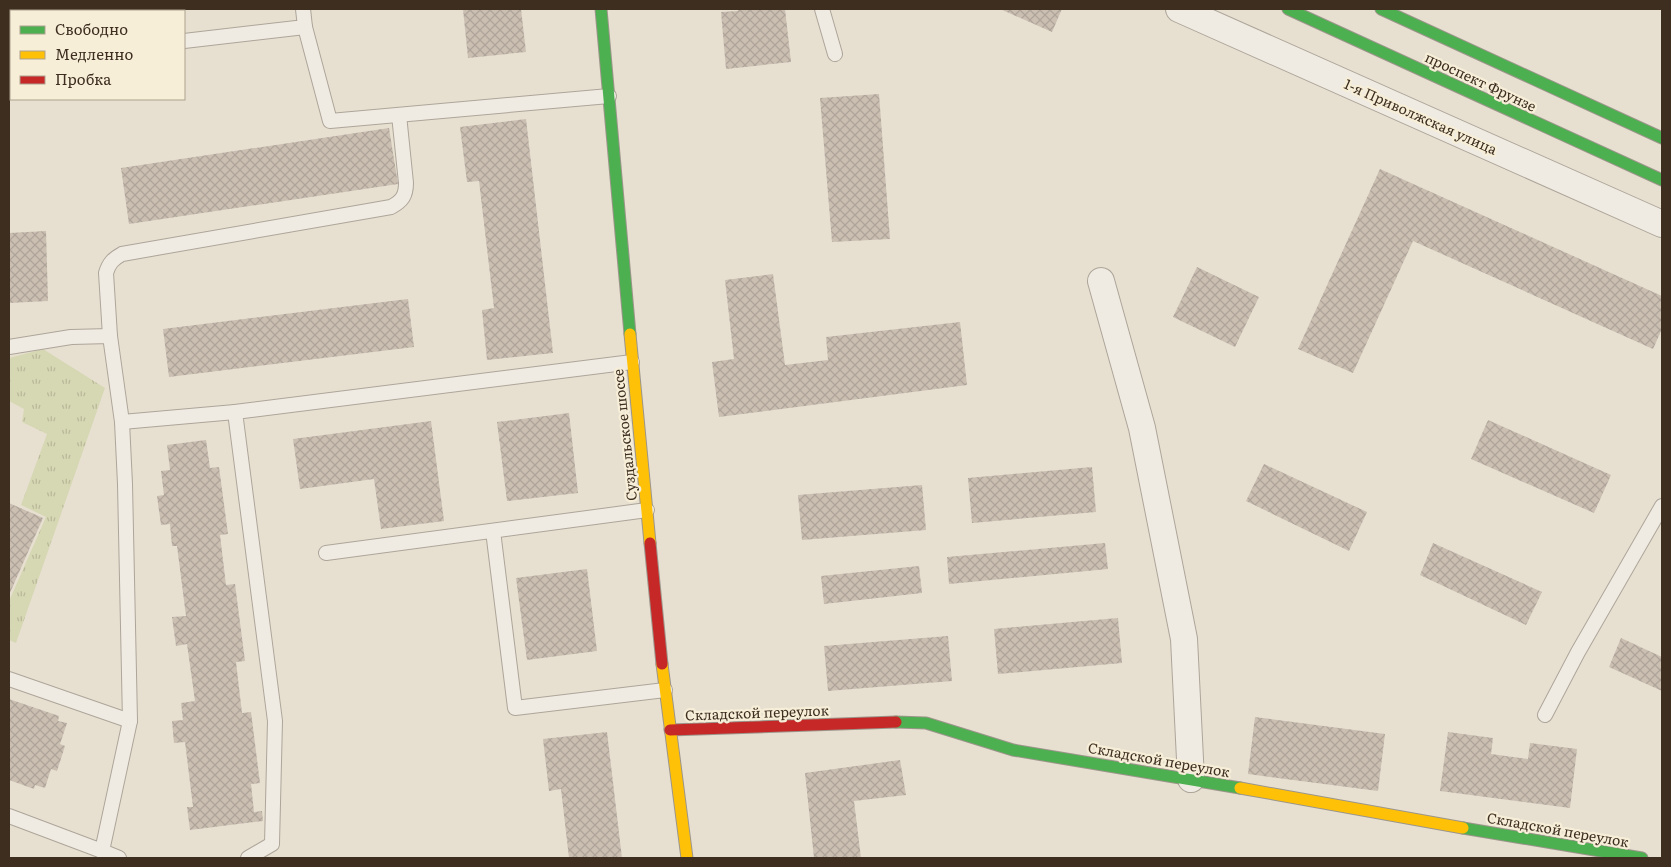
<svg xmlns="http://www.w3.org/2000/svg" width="1671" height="867" viewBox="0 0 1671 867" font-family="Literata,serif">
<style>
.grass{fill:url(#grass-tufts)}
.building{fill:url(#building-cross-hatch)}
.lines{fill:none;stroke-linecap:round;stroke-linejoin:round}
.lane-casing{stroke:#ada599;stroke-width:16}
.street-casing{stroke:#ada599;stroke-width:28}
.fast-casing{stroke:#9c958a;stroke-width:13}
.slow-casing{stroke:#9c958a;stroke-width:13}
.jam-casing{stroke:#9c958a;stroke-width:13}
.lane{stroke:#efebe3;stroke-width:14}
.street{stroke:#efebe3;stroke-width:26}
.fast{stroke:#4caf50;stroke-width:11}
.slow{stroke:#ffc107;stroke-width:11}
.jam{stroke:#c62828;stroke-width:11}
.labels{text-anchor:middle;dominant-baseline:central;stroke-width:4.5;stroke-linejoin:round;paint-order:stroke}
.street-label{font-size:14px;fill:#3d2e20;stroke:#f7eed8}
</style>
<defs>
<pattern id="grass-tufts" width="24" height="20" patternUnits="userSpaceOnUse" patternTransform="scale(1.25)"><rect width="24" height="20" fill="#d6d7b3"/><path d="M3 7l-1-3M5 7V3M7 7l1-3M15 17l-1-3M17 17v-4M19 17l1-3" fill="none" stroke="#b9b99a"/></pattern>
<pattern id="building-cross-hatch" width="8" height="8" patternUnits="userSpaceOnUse" patternTransform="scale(1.25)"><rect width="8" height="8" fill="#cbbfb2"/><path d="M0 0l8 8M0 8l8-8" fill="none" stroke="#afa499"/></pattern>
</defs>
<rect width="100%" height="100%" fill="#e7e0d1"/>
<!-- grass -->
<path class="grass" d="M43,349L105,388L16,643L9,640V601L46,517L21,505L47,434L22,422L24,409L9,401V358Z"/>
<!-- building -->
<g class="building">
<path d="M9,9H75V10L11,11V17H9Z"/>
<path d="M463,9H521L526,52L468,58Z"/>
<path d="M738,9H785L791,62L726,69L721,12L738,11Z"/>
<path d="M1000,9H1062L1052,32Z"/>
<path d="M879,94L890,239L832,242L820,98Z"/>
<path d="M526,119L553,353L487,360L482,310L494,308L479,181L467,182L460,127Z"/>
<path d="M389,128L398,184L129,224L121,168Z"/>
<path d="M1380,169L1662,296V329L1653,349L1413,241L1353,373L1298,349Z"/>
<path d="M46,231L48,301L9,303V233Z"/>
<path d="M1197,267L1259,297L1235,347L1173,317Z"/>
<path d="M773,274L785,365L828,360L826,337L960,322L967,385L719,417L712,362L734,359L725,280Z"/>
<path d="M408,299L414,347L169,377L163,329Z"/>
<path d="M569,413L578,493L507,501L497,422Z"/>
<path d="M1488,420L1611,475L1594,513L1471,459Z"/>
<path d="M431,421L444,521L381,529L374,479L300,489L293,439Z"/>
<path d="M206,440L210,468L219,467L228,534L220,535L226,585L235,584L245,661L236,662L242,713L251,712L260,783L251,784L254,812L262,811L263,821L190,830L187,807H193L185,742L174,743L172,721L183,720L181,703L195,701L187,644L176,646L172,617L186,616L177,546H172L170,524L161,525L157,496L164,495L161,471L170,470L167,445Z"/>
<path d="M1264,464L1367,512L1349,551L1246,501Z"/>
<path d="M1092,467L1096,512L972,523L968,478Z"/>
<path d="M922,485L926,530L802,540L798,495Z"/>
<path d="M9,503L43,518L9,595Z"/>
<path d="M1105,543L1108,569L949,584L947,557Z"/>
<path d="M1433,543L1542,592L1526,625L1420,575Z"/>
<path d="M919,566L922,593L824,604L821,576Z"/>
<path d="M587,569L597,651L527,660L516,578Z"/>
<path d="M1118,618L1122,663L998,674L994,629Z"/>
<path d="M948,636L952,681L828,691L824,646Z"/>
<path d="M1621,638L1662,657V691L1609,667Z"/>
<path d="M9,699L59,716L58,721L67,723L60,744L65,746L57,771L51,769L45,788L35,785L34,789L9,780Z"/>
<path d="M1255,717L1385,734L1378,791L1248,774Z"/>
<path d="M607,732L622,858H569L561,789L549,791L543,739Z"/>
<path d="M1448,732L1493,738L1491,754L1528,759L1530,743L1577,749L1570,808L1440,791Z"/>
<path d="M900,760L906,795L854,801L861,858H814L805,773Z"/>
</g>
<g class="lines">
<!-- lane casing -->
<g class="lane-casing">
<g id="lane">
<path d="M822,9L835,54"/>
<path d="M305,27L330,121L609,96"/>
<path d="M184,41L305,27L303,9"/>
<path d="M9,62L11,61"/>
<path d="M110,336L106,273C109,263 113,259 122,254L391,207C402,201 406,196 406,183L399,115"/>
<path d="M9,347L71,337L110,336L122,422L125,484L130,721L102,851L119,858"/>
<path d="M122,422L235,412"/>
<path d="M493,531L515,708L665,690"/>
<path d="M326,553L647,510"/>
<path d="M9,679L130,721"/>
<path d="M1545,715L1578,652L1662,506"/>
<path d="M9,816L102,851"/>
<path d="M248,858L272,844L275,721L235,412L632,362"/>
</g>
</g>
<!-- street casing -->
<g class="street-casing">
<g id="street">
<path d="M1179,9L1662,224"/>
<path d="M1101,281L1142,428L1184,639L1191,779"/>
</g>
</g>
<!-- fast casing -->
<g class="fast-casing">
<g id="fast">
<path d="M601,9L630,334"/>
<path d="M1288,9L1662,180"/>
<path d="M1381,9L1662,138"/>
<path d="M896,722L926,723L1013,750L1240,788"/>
<path d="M1463,828L1642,858"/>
</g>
</g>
<!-- slow casing -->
<g class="slow-casing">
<g id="slow">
<path d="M630,334L650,543"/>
<path d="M662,664L687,858"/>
<path d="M1240,788L1463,828"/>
</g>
</g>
<!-- jam casing -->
<g class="jam-casing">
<g id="jam">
<path d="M650,543L662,664"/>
<path d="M670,730L896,722"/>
</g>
</g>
<!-- lane -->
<use href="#lane" class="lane"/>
<!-- street -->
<use href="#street" class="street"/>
<!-- fast -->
<use href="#fast" class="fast"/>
<!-- slow -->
<use href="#slow" class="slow"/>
<!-- jam -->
<use href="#jam" class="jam"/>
</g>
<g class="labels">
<!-- street labels -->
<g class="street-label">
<text transform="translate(1481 81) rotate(25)">проспект Фрунзе</text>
<text transform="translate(1421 116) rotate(24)">1-я Приволжская улица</text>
<text transform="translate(624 435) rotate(-96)">Суздальское шоссе</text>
<text transform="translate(757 712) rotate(-2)">Складской переулок</text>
<text transform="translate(1159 759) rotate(10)">Складской переулок</text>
<text transform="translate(1558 829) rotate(10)">Складской переулок</text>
</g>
</g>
<!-- border -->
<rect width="1671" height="867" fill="none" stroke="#3d2e20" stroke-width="20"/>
<!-- legend -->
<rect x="10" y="10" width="175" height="90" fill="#f7eed8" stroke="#ada18e"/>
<rect x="20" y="26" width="25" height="8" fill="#4caf50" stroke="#ada18e"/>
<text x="55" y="35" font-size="15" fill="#3d2e20">Свободно</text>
<rect x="20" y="51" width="25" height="8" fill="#ffc107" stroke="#ada18e"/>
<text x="55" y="60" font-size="15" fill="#3d2e20">Медленно</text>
<rect x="20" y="76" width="25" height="8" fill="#c62828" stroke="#ada18e"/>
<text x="55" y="85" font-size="15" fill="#3d2e20">Пробка</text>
</svg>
